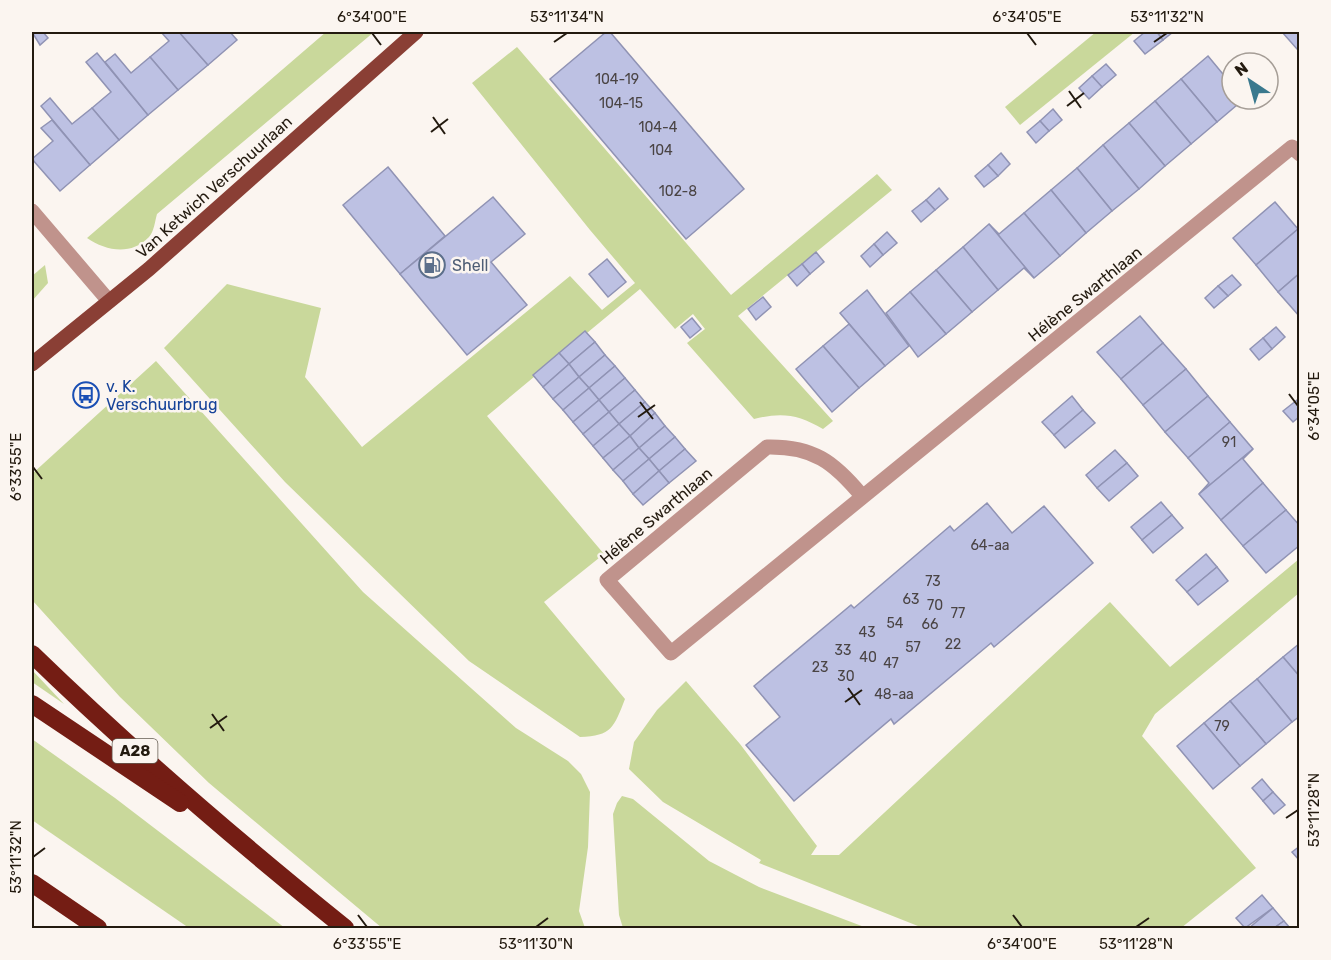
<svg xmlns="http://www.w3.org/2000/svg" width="1331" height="960" viewBox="0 0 1331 960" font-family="Rubik,sans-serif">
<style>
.green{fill:#c9d89b}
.building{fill:#bdc1e3;stroke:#9093b4;stroke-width:1.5}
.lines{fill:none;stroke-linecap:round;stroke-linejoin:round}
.minor{stroke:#c0938c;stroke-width:15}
.major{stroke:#8a3f35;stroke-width:15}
.highway{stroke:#741d14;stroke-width:18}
.ticks{fill:none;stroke:#231a0f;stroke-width:2}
.labels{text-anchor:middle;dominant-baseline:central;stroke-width:5;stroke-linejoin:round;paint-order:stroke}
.number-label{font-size:14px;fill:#4a4444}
.shield{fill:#fbf5f0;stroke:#645c52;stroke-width:1.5}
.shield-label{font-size:15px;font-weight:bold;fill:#231a0f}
.street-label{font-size:16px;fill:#231a0f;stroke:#fbf5f0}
.service-label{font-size:16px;fill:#4e5e75;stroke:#fbf5f0;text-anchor:start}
.transit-label{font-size:16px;fill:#164399;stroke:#fbf5f0;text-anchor:start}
.neatline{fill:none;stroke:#231a0f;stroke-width:2}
.ticks-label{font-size:15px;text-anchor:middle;fill:#231a0f}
</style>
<rect width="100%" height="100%" fill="#fbf5f0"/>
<!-- green -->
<g class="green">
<path d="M326,32H374L157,214C155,221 154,232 149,237C131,256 106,251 87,238Z"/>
<path d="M1096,32H1135L1020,125L1005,107Z"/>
<path d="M517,47L731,295L877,174L892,190L738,316L833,421L823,429C798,414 781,412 754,419L687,343L705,329L693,314L675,329L640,289L487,416L604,554L544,602L625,699C614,727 612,736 580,737L469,661L285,482L164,348L227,284L321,308L305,377L362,447L570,276L602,310L635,283L590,230L472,83Z"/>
<path d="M45,265L48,283L32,301V276Z"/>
<path d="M156,361L363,592L516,728L568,761L581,774L590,792L588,847L579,911L585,928H382L209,783L120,697L32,600V474Z"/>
<path d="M1299,559V593L1155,714L1142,736L1256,868L1181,928H923L759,863L761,860L663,802L629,769L634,742L657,710L686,681L740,744L817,846L811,855H839L1110,602L1170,667Z"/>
<path d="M32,670L64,704L32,682Z"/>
<path d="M32,739L115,798L285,928H189L32,820Z"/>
<path d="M622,796L633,799L709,861L759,887L867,928H623L619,915L613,814L617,803Z"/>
</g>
<!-- building -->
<g class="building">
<path d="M32,32H43L48,38L40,45Z"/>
<path d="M161,32H179L208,65L178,90L150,57L169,41Z"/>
<path d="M179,32H230L237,40L208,65Z"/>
<path d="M606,32H610L744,189L686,239L550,79Z"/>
<path d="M1145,32H1157L1163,40L1145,54L1134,41Z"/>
<path d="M1157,32H1173L1163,40Z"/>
<path d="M1282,32H1300V46L1297,49Z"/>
<path d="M97,53L148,115L119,140L92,108L111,92L86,62Z"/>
<path d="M115,54L131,73L150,57L178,90L148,115L105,62Z"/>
<path d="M1208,56L1232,85V99H1244L1217,122L1181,79Z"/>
<path d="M1106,64L1116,75L1102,87L1092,76Z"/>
<path d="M1092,76L1102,87L1089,99L1079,88Z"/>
<path d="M1181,79L1217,122L1191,144L1155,101Z"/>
<path d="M50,98L72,124L92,108L119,140L90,165L41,106Z"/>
<path d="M1155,101L1191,144L1165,166L1129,123Z"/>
<path d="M1053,109L1062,120L1049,131L1040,121Z"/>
<path d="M52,120L90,165L60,191L32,159L53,141L41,128Z"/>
<path d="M1040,121L1049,131L1036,143L1027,132Z"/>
<path d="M1129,123L1165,166L1139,189L1103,145Z"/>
<path d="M1103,145L1139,189L1112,211L1077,168Z"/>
<path d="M1001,153L1010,164L998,176L988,165Z"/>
<path d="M988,165L998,176L984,187L975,176Z"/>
<path d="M388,167L445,236L400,274L343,205Z"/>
<path d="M1077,168L1112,211L1086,233L1051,190Z"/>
<path d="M939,188L948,199L935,210L926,200Z"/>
<path d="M1051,190L1086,233L1060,256L1024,213Z"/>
<path d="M493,197L525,234L491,262L527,305L467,355L400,274Z"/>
<path d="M926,200L935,210L921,222L912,211Z"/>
<path d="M1275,202L1298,229L1256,265L1233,238Z"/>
<path d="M1024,213L1060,256L1034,278L989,224L999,234Z"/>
<path d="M989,224L1034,278L1024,268L998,290L963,247Z"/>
<path d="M1298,229L1300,273L1278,292L1256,265Z"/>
<path d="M887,232L897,243L883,255L874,244Z"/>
<path d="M874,244L883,255L870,267L861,256Z"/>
<path d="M963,247L998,290L972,312L936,270Z"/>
<path d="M816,252L824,262L810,274L802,264Z"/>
<path d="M607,259L626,282L608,297L589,274Z"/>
<path d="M802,264L810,274L797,286L788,275Z"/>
<path d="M936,270L972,312L946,334L910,292Z"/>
<path d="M1300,273V317L1278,292Z"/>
<path d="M1232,275L1241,285L1228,296L1218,286Z"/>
<path d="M1218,286L1228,296L1214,308L1205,298Z"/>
<path d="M867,290L909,346L885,366L840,313Z"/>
<path d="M910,292L946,334L918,357L886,313Z"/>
<path d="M763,297L771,307L756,320L748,309Z"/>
<path d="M1140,316L1163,343L1121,379L1097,352Z"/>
<path d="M692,318L701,329L690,338L681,327Z"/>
<path d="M849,324L885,366L859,388L823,346Z"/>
<path d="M1276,327L1285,337L1272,349L1263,338Z"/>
<path d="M585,331L595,342L569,364L559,353Z"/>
<path d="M1263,338L1272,349L1259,360L1250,349Z"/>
<path d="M595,342L605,355L579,377L569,364Z"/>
<path d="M1163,343L1186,369L1143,405L1121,379Z"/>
<path d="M823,346L859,388L832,412L796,369Z"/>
<path d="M559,353L569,364L543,387L533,375Z"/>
<path d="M605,355L615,366L589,388L579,377Z"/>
<path d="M569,364L579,377L553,399L543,387Z"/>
<path d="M615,366L625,378L599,400L589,388Z"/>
<path d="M1186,369L1208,396L1165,432L1143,405Z"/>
<path d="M579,377L589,388L563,410L553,399Z"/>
<path d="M625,378L635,390L609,412L599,400Z"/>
<path d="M589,388L599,400L573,422L563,410Z"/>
<path d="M635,390L645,402L619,424L609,412Z"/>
<path d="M1072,396L1083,410L1054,435L1042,422Z"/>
<path d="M1208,396L1230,422L1188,458L1165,432Z"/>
<path d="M599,400L609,412L583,434L573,422Z"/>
<path d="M1297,400L1300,416L1293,422L1283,411Z"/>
<path d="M645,402L655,413L630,436L619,424Z"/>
<path d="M1083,410L1095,423L1065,448L1054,435Z"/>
<path d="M609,412L619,424L593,446L583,434Z"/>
<path d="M655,413L665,426L639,448L630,436Z"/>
<path d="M1230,422L1253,449L1199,494L1209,483L1188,458Z"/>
<path d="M619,424L630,436L603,458L593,446Z"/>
<path d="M665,426L675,437L649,459L639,448Z"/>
<path d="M630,436L639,448L613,470L603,458Z"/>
<path d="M675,437L685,449L659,471L649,459Z"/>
<path d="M639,448L649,459L623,481L613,470Z"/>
<path d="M685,449L696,461L669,483L659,471Z"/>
<path d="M1253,449L1243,459L1263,483L1221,520L1199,494Z"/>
<path d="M1115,450L1127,463L1097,488L1086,475Z"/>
<path d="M649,459L659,471L633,494L623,481Z"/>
<path d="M1127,463L1138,476L1109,501L1097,488Z"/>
<path d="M659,471L669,483L643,505L633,494Z"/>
<path d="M1263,483L1286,510L1243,546L1221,520Z"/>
<path d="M1161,502L1172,515L1142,540L1131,527Z"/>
<path d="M987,503L1012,533L1044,506L1093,563L994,647L991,643L894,724L891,719L794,801L746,745L780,717L754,686L851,605L854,608L950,526L954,531Z"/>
<path d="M1286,510L1300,526V545L1266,573L1243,546Z"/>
<path d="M1172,515L1183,528L1153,553L1142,540Z"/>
<path d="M1206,554L1217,567L1187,592L1176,580Z"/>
<path d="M1217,567L1228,581L1198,605L1187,592Z"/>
<path d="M1300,643V677L1283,657Z"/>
<path d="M1283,657L1300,677V716L1292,722L1257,679Z"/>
<path d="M1257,679L1292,722L1266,744L1230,701Z"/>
<path d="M1230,701L1266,744L1240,766L1204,723Z"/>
<path d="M1204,723L1240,766L1213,789L1177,746Z"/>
<path d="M1262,779L1273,792L1263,801L1252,788Z"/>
<path d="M1273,792L1285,805L1274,814L1263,801Z"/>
<path d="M1300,846V861L1292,852Z"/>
<path d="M1262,895L1273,908L1245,928L1236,918Z"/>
<path d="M1273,908L1284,921L1274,928H1249Z"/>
<path d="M1284,921L1290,928H1274Z"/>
</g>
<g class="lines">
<!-- minor -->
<g class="minor">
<path d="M32,211L108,300"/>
<path d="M862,496C834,462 813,446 767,447L607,580L671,653L1292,147L1300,154"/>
</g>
<!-- major -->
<path class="major" d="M32,364L149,269L416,32"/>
<!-- highway -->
<g class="highway">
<path d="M32,654C132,751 237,841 345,928"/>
<path d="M32,704L180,803"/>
<path d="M32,883L98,928"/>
</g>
</g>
<!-- ticks -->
<path class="ticks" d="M372,33L381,45M1027,33L1036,45M554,42L567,33M1154,42L1167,33M1069,91L1081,108M1067,106L1084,93M433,117L445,134M431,132L448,119M1289,394L1298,406M640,402L653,419M638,417L655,405M33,467L42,479M848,688L860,705M845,702L862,690M212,714L224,731M210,728L227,716M1286,818L1298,810M33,857L45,848M358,915L367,927M1013,915L1022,927M536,927L548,918M1136,927L1149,918"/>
<!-- icons -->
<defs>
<g id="fuel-ring" transform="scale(1.35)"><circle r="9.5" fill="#fbf5f0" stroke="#5c6f8a" stroke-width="1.5"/><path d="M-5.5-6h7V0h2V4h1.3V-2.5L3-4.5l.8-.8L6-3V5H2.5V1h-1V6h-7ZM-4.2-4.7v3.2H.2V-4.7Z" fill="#5c6f8a"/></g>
<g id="bus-ring" transform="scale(1.35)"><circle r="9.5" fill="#fbf5f0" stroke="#1a4fb4" stroke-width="1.5"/><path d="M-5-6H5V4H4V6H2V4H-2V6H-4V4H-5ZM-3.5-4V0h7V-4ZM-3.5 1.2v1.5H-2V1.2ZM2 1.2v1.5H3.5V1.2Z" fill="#1a4fb4"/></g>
</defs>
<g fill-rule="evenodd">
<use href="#fuel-ring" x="432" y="265"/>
<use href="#bus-ring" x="86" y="395"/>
</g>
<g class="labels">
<!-- number labels -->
<g class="number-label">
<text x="617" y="79">104-19</text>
<text x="621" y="103">104-15</text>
<text x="658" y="127">104-4</text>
<text x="661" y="150">104</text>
<text x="678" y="191">102-8</text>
<text x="1229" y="442">91</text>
<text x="990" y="545">64-aa</text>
<text x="933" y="581">73</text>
<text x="911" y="599">63</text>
<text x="935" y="605">70</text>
<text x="958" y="613">77</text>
<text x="895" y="623">54</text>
<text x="930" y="624">66</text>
<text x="867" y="632">43</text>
<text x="953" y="644">22</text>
<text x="913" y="647">57</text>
<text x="843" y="650">33</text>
<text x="868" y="657">40</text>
<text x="891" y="663">47</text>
<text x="820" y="667">23</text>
<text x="846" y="676">30</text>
<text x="894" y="694">48-aa</text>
<text x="1222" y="726">79</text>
</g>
<!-- shield labels -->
<rect class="shield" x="112.5" y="739" width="45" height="24" rx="4.5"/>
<g class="shield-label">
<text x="135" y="751">A28</text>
</g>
<!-- street labels -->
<g class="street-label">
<text transform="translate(214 187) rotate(-42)">Van Ketwich Verschuurlaan</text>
<text transform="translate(1085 294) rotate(-39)">Hélène Swarthlaan</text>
<text transform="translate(656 516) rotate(-40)">Hélène Swarthlaan</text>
</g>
<!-- service labels -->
<g class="service-label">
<text x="452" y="265">Shell</text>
</g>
<!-- transit labels -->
<g class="transit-label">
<text x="106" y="386">v. K.<tspan x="106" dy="18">Verschuurbrug</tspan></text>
</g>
</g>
<!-- border -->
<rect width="1331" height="960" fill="none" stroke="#fbf5f0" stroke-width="66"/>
<!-- north arrow -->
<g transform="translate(1250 81) rotate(324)"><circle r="28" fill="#fbf5f0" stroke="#a59d96" stroke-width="1.5"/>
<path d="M0-4.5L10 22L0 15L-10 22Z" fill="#3a798e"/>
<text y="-9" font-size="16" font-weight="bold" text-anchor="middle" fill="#231a0f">N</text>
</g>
<rect x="33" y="33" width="1265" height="894" class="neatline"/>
<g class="ticks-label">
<text x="372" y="22">6°34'00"E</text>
<text x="567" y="22">53°11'34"N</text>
<text x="1027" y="22">6°34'05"E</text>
<text x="1167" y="22">53°11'32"N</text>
<text transform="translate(1314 406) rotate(-90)" y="5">6°34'05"E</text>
<text transform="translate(16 467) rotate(-90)" y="5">6°33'55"E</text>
<text transform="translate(1314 810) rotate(-90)" y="5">53°11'28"N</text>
<text transform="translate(16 857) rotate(-90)" y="5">53°11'32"N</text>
<text x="367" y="949">6°33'55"E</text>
<text x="536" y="949">53°11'30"N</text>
<text x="1022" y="949">6°34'00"E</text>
<text x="1136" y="949">53°11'28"N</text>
</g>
</svg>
